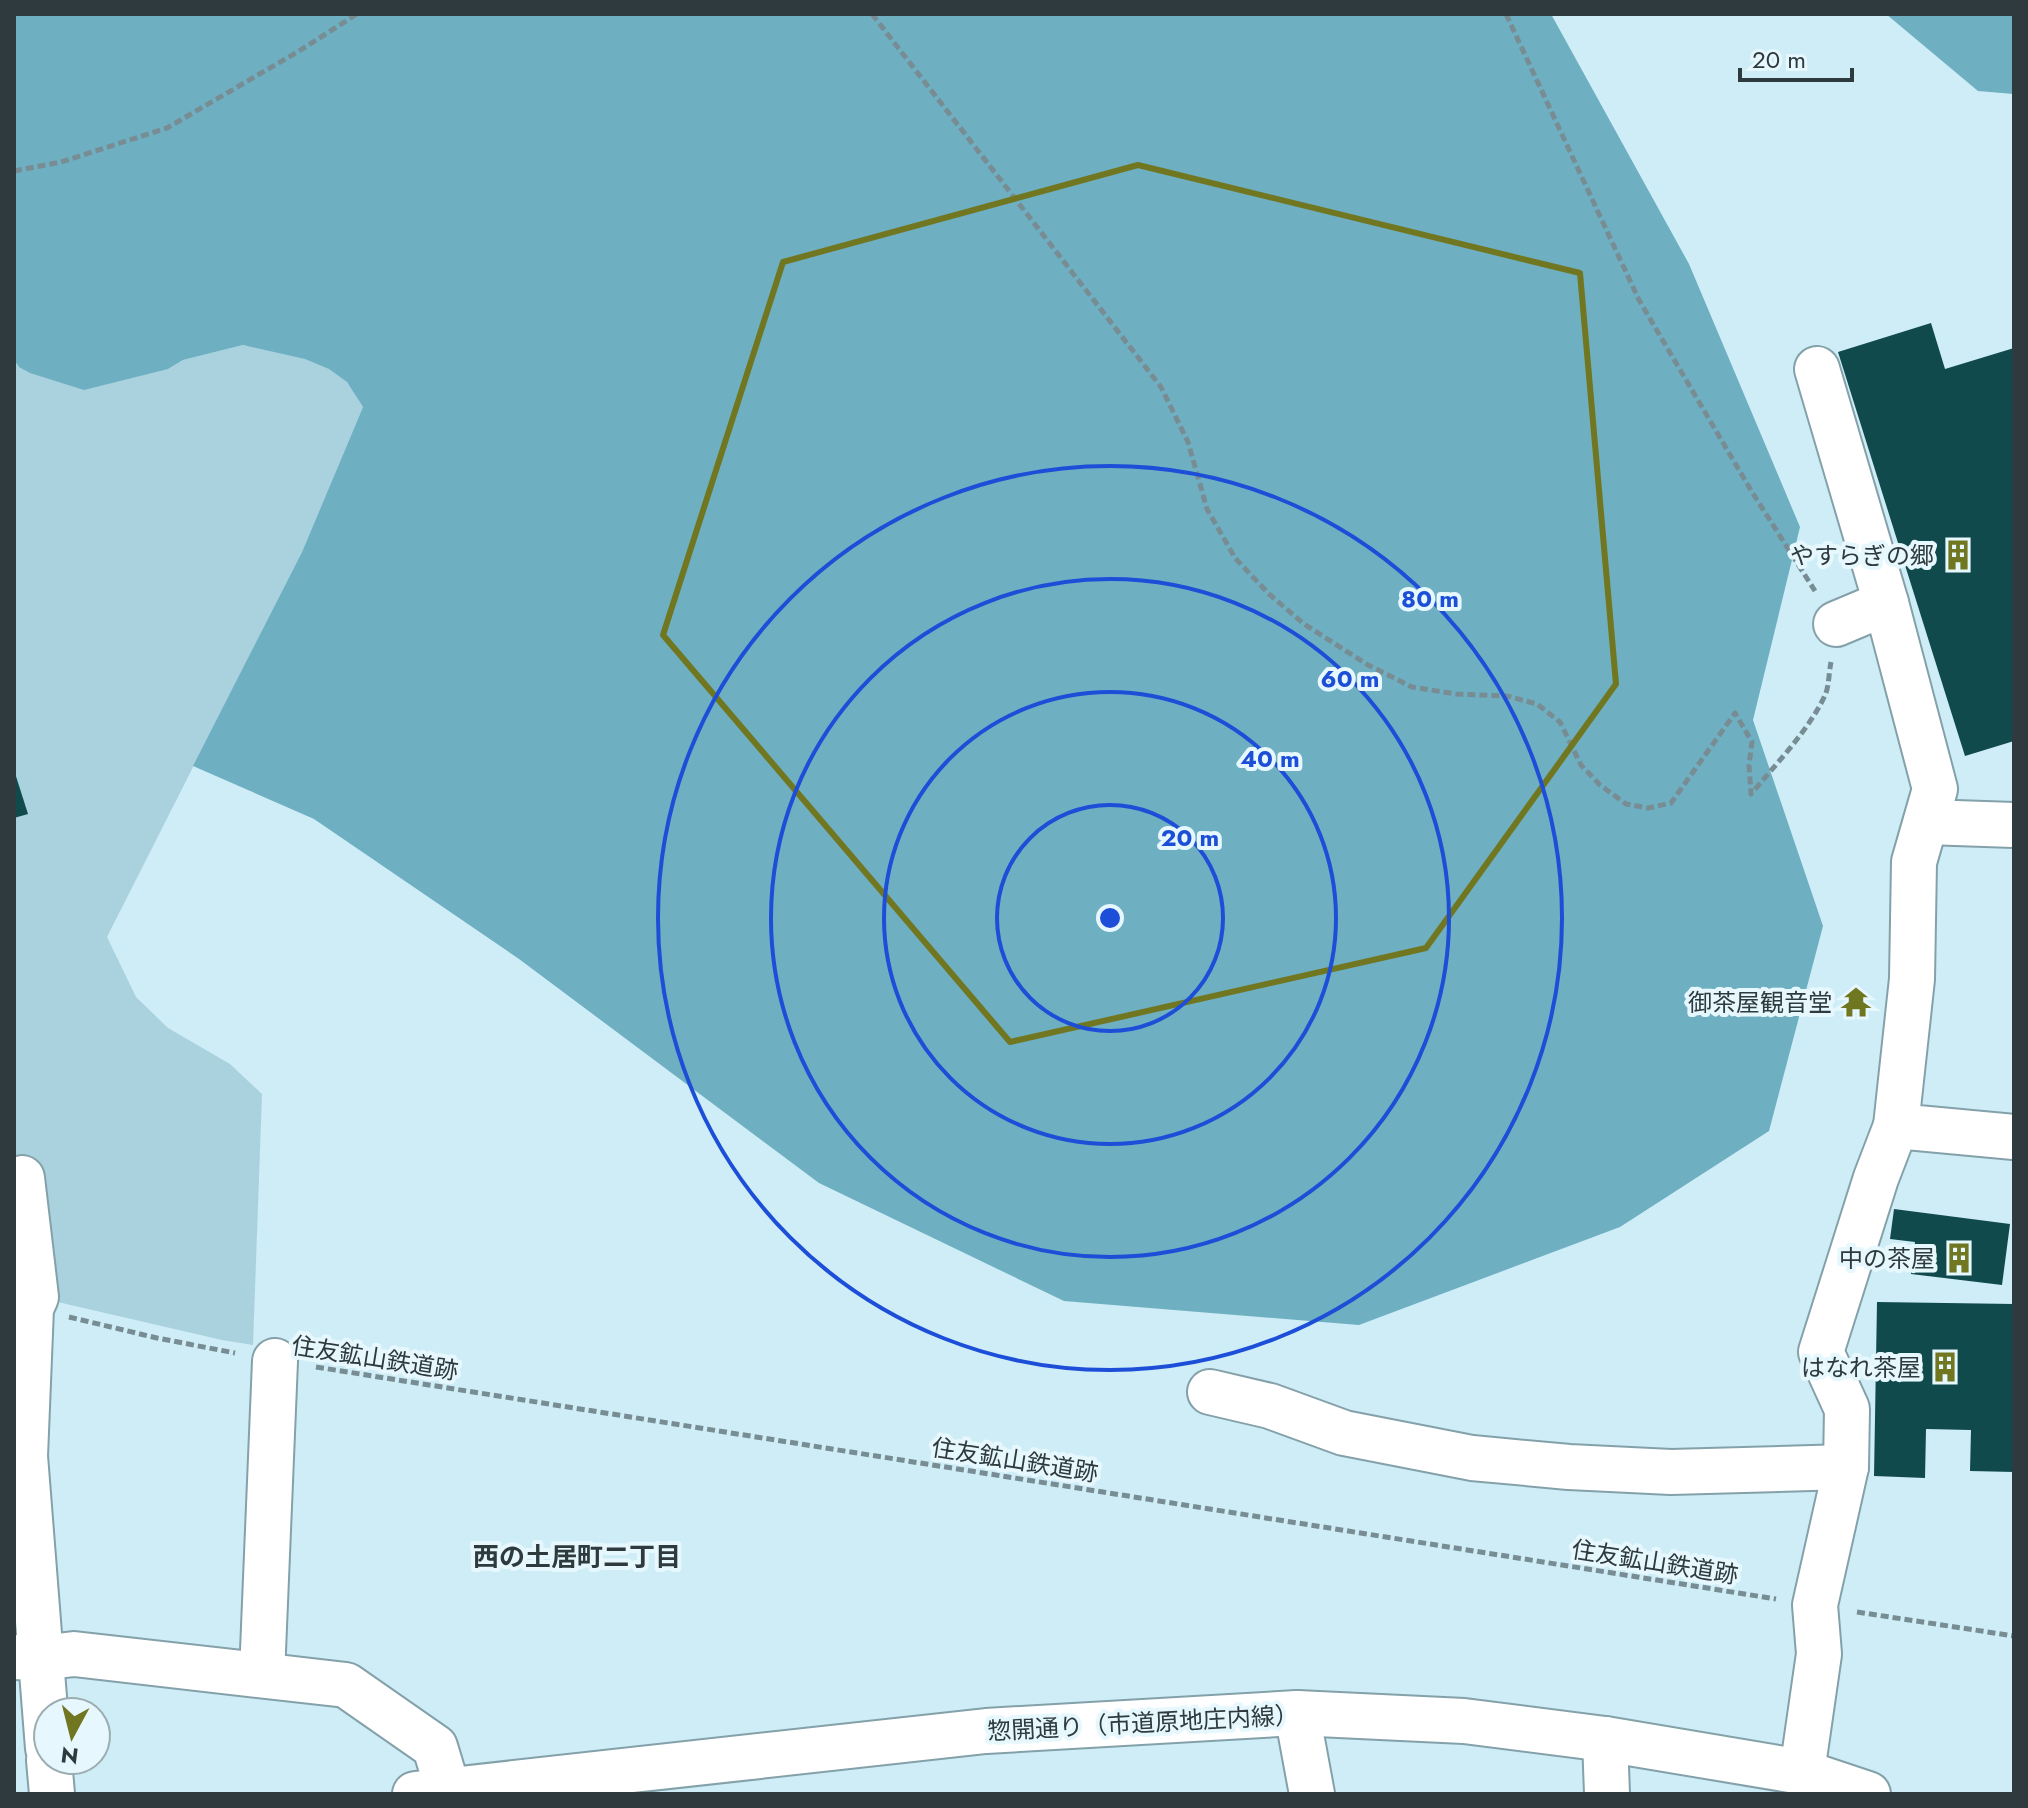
<svg xmlns="http://www.w3.org/2000/svg" width="2028" height="1808" viewBox="0 0 2028 1808" font-family="Jost,'Noto Sans JP',sans-serif">
<style>
.green{fill:#aad2de}
.forest{fill:#6fafc2}
.building{fill:#114a4c}
.lines{fill:none;stroke-linecap:round;stroke-linejoin:round}
.minor-casing{stroke:#84a1aa;stroke-width:48}
.path{stroke:#788d93;stroke-width:5;stroke-dasharray:8 4;stroke-linecap:butt}
.minor{stroke:#fff;stroke-width:44}
.marked{fill:none;stroke:#717720;stroke-width:6;stroke-linejoin:round}
.ring{fill:none;stroke:#1d4ed8;stroke-width:4}
.labels{text-anchor:middle;dominant-baseline:central;stroke-width:8;stroke-linejoin:round;paint-order:stroke}
.poi-label{font-size:24px;fill:#2e3a3d;stroke:#e6f8fe;text-anchor:end}
.street-label{font-size:24px;fill:#2e3a3d;stroke:#e6f8fe}
.neighbourhood-label{font-size:26px;font-weight:bold;fill:#2e3a3d;stroke:#e6f8fe}
.centre{fill:#1d4ed8;stroke:#e6f8fe;stroke-width:4}
.ring-label{font-size:24px;text-anchor:middle;font-weight:bold;fill:#1d4ed8;stroke:#e6f8fe;stroke-width:8;stroke-linejoin:round;paint-order:stroke}
</style>
<rect width="100%" height="100%" fill="#ceedf7"/>
<!-- green -->
<path class="green" d="M243,345C277,352 319,356 345,380C352,387 358,399 363,407L302,552L107,937L136,997L168,1028L230,1064L262,1094L253,1345L222,1340L49,1300L14,1199V360L19,367L168,369L183,360Z"/>
<!-- forest -->
<g class="forest">
<path d="M14,14H1551L1689,264L1800,527L1753,720L1823,926L1769,1131L1620,1227L1359,1325L1064,1301L819,1183L519,959L314,819L193,766L302,552L363,407L347,382L329,369L305,359L243,345L183,360L168,369L84,390L30,373L19,367L14,360Z"/>
<path d="M1886,14H2014V94L1978,91Z"/>
</g>
<!-- building -->
<g class="building">
<path d="M1931,323L1945,369L2014,348V741L1965,756L1838,352Z"/>
<path d="M14,770L28,814L14,818Z"/>
<path d="M1894,1209L2010,1224L2002,1285L1911,1274L1915,1242L1890,1239Z"/>
<path d="M1877,1302L2014,1304V1472L1970,1471L1971,1430L1926,1429L1925,1478L1874,1476Z"/>
</g>
<g class="lines">
<!-- minor casing -->
<g class="minor-casing">
<g id="minor">
<path d="M1817,369L1886,603"/>
<path d="M1836,624L1886,603L1935,789L1914,862L1912,979L1896,1126L2014,1137"/>
<path d="M1926,822L2014,825"/>
<path d="M22,1178L36,1297L31,1308L25,1456L48,1748"/>
<path d="M1210,1392L1270,1406L1344,1433L1472,1458L1569,1467L1671,1472L1846,1467"/>
<path d="M14,1657L40,1658L74,1654L346,1685L435,1747L448,1790"/>
<path d="M262,1675L275,1361"/>
<path d="M1297,1713L1312,1794"/>
<path d="M1605,1739L1607,1794"/>
<path d="M49,1760L52,1794"/>
<path d="M1802,1772L1819,1654L1815,1605L1846,1467L1847,1409L1821,1352L1876,1178L1896,1126"/>
<path d="M415,1794L986,1731L1297,1713L1464,1721L1605,1739L1802,1772L1868,1794"/>
</g>
</g>
<!-- path -->
<g class="path">
<path d="M872,14L1161,387L1188,442L1207,509L1235,558L1269,594L1304,624L1368,665L1412,687L1456,694L1507,696L1537,704L1560,722L1581,765L1600,785L1626,804L1648,808L1671,803L1735,713L1752,742L1749,765L1751,794C1775,765 1811,728 1826,693C1829,684 1829,672 1831,662"/>
<path d="M1506,14L1639,300L1752,492L1815,591"/>
<path d="M14,171L61,162L167,128L299,51L357,14"/>
<path d="M69,1317L157,1338L235,1353"/>
<path d="M316,1367L1776,1599"/>
<path d="M1857,1612L2014,1636"/>
</g>
<!-- minor -->
<use href="#minor" class="minor"/>
</g>
<!-- marked area -->
<path class="marked" d="M1138,165L1580,273L1616,684L1426,948L1010,1042L663,635L783,262Z"/>
<!-- distance rings -->
<g class="ring">
<circle cx="1110" cy="918" r="113"/>
<circle cx="1110" cy="918" r="226"/>
<circle cx="1110" cy="918" r="339"/>
<circle cx="1110" cy="918" r="452"/>
</g>
<!-- icons -->
<defs>
<g id="building-bare" transform="scale(2.4)"><path d="M-4-6H4V6H1V3H-1V6H-4ZM-2.5-4.3h1.7v1.8h-1.7ZM.8-4.3h1.7v1.8H.8ZM-2.5-1h1.7V.8h-1.7ZM.8-1h1.7V.8H.8Z" fill="#717720" stroke="#e6f8fe" stroke-width="2.5" paint-order="stroke"/></g>
<g id="temple-bare" transform="scale(2.4)"><path d="M0-6L5-2H3V0L6.5 2.5H4V6H1.5V3h-3V6H-4V2.5H-6.5L-3 0V-2H-5Z" fill="#717720" stroke="#e6f8fe" stroke-width="2.5" paint-order="stroke"/></g>
</defs>
<g fill-rule="evenodd">
<use href="#building-bare" x="1958" y="555"/>
<use href="#temple-bare" x="1856" y="1002"/>
<use href="#building-bare" x="1959" y="1258"/>
<use href="#building-bare" x="1945" y="1367"/>
</g>
<g class="labels">
<!-- poi labels -->
<g class="poi-label">
<text x="1934" y="555">やすらぎの郷</text>
<text x="1832" y="1002">御茶屋観音堂</text>
<text x="1935" y="1258">中の茶屋</text>
<text x="1921" y="1367">はなれ茶屋</text>
</g>
<!-- street labels -->
<g class="street-label">
<text transform="translate(375 1358) rotate(9)">住友鉱山鉄道跡</text>
<text transform="translate(1015 1460) rotate(9)">住友鉱山鉄道跡</text>
<text transform="translate(1655 1562) rotate(9)">住友鉱山鉄道跡</text>
<text transform="translate(1143 1723) rotate(-3)">惣開通り（市道原地庄内線）</text>
</g>
<!-- neighbourhood labels -->
<g class="neighbourhood-label">
<text x="577" y="1557">西の土居町二丁目</text>
</g>
</g>
<circle cx="1110" cy="918" r="12" class="centre"/>
<g class="ring-label">
<text x="1430" y="607">80 m</text>
<text x="1350" y="687">60 m</text>
<text x="1270" y="767">40 m</text>
<text x="1190" y="846">20 m</text>
</g>
<!-- border -->
<rect width="2028" height="1808" fill="none" stroke="#2e3a3d" stroke-width="32"/>
<!-- north arrow -->
<g transform="translate(72 1736) rotate(187)"><circle r="38" fill="#e6f8fe" stroke="#9cacb1" stroke-width="2"/>
<path d="M0-6L14 30L0 20L-14 30Z" fill="#717720"/>
<text y="-12" font-size="22" font-weight="bold" text-anchor="middle" fill="#2e3a3d">N</text>
</g>
<!-- scale -->
<path d="M1740 68v12h112v-12" fill="none" stroke="#2e3a3d" stroke-width="4"/>
<text x="1752" y="68" font-size="24" fill="#2e3a3d" stroke="#e6f8fe" stroke-width="6" paint-order="stroke">20 m</text>
</svg>
